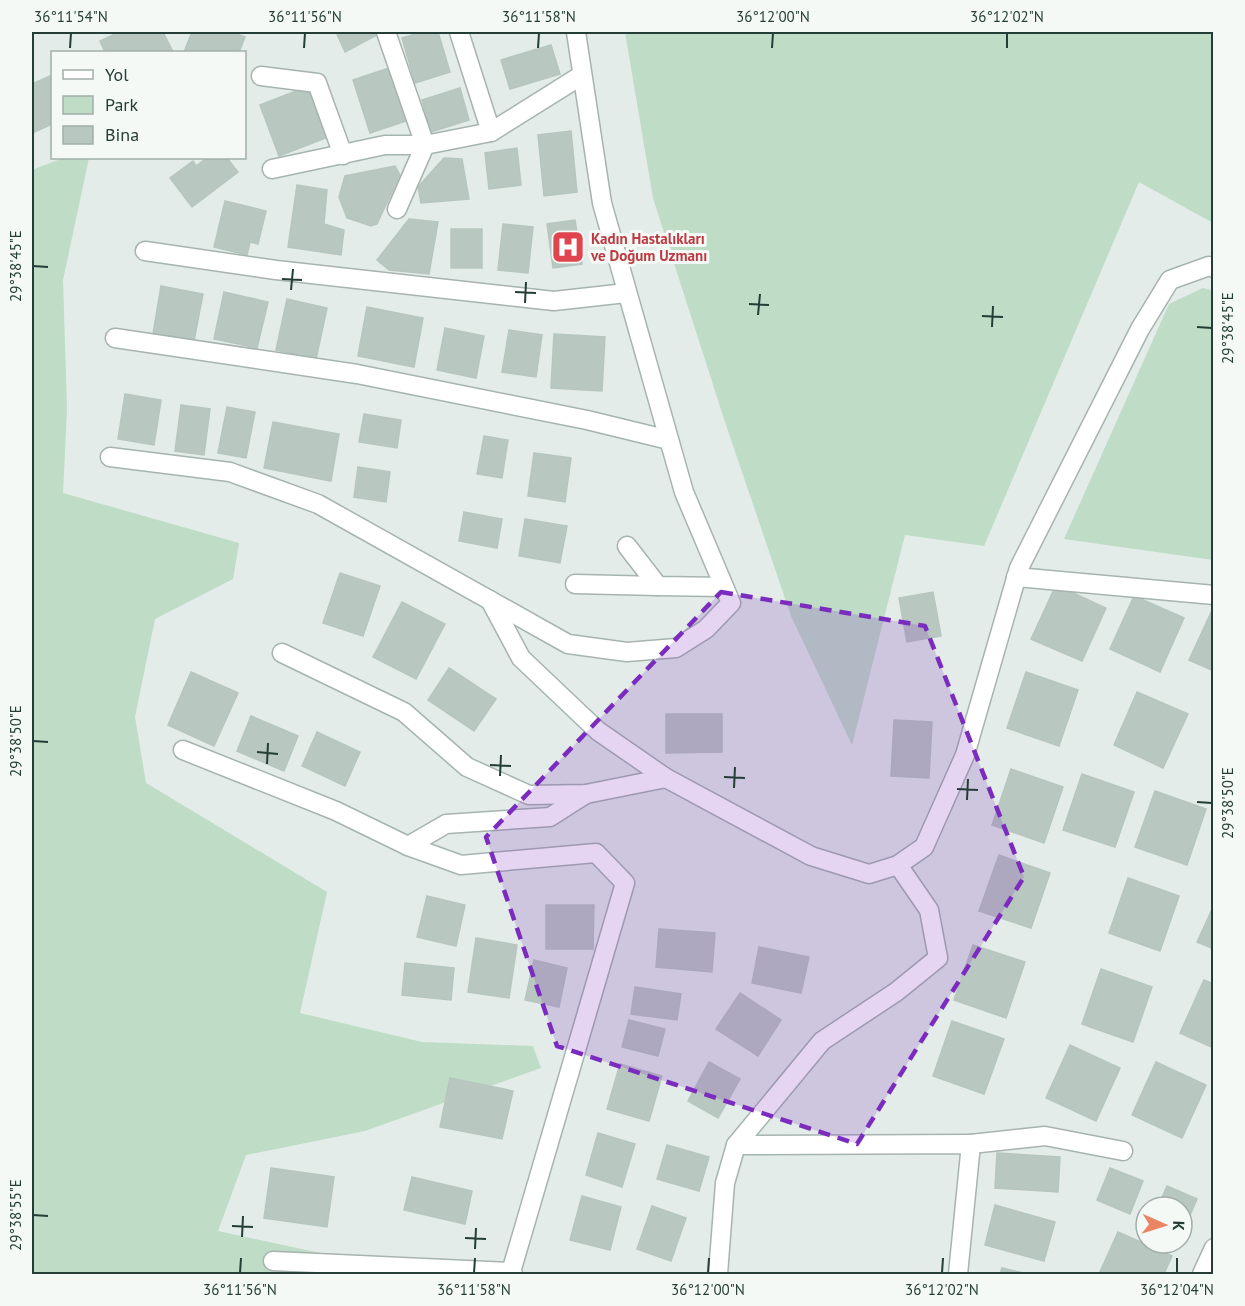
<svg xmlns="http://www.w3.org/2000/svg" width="1245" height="1306" viewBox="0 0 1245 1306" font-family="'PT Sans',sans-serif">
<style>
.green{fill:#bedcc6}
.building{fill:#b9c7c1;stroke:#b6c6bf;stroke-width:1.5}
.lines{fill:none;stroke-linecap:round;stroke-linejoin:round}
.minor-casing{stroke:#a6b4af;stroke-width:21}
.minor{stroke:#fff;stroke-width:18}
.marked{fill:#7b2cbf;fill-opacity:0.2;stroke:#7b2cbf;stroke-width:4.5;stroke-dasharray:12 8;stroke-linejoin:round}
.ticks{fill:none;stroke:#243d36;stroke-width:2}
.labels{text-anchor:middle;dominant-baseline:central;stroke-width:6;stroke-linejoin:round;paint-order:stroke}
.health-label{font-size:15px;font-weight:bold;fill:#be3a42;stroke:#f4f9f6;text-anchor:start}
.neatline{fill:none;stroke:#243d36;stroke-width:2}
.ticks-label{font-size:15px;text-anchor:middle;fill:#243d36}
</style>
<rect width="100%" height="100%" fill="#e3ece8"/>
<!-- green -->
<g class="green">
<path d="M625,32H1213V223L1139,182L984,546L905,535L852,745L791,616L725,422L653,198Z"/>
<path d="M63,158H89L63,280L67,409L63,493L239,543L233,579L155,619L135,717L146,783L327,892L300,1013L422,1042L533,1046L541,1068L365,1131L246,1155L218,1231L418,1274H32V170Z"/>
<path d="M1203,288L1214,291L1213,560L1064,539L1169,304Z"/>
</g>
<!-- building -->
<g class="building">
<path d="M119,32H163L173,52H105L100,41Z"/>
<path d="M192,32H231L245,37L239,52H184Z"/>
<path d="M336,32H376L377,35L345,52Z"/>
<path d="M422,32H438L450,72L415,83L402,38Z"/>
<path d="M551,45L560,74L510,89L501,60Z"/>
<path d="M389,68L406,121L370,133L353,80Z"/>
<path d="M50,76L52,81V124L32,133V84Z"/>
<path d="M309,86L328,137L279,156L260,105Z"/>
<path d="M460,88L469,120L431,132L422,100Z"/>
<path d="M571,131L577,192L544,196L538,135Z"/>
<path d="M517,148L521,185L489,189L485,153Z"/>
<path d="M207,158H227L238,172L192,207L170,178L193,161L196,166Z"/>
<path d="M444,158L462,159L469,199L421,203L418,187Z"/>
<path d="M395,166L400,175L377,224L371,226L347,218L339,197L345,176Z"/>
<path d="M297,185L327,190L324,224L344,230L341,255L288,247Z"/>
<path d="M225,201L266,211L258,244L250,242L247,255L214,247Z"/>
<path d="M409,219L438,222L429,274L389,270L377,260Z"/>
<path d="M575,220L582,264L553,268L547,224Z"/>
<path d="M503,224L533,227L528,273L498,270Z"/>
<rect x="451" y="229" width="31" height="39"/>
<path d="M161,286L203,294L194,341L153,334Z"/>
<path d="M224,292L268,302L257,348L214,339Z"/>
<path d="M287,299L327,308L316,359L276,350Z"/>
<path d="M367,307L423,318L414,367L358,356Z"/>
<path d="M445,328L484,336L476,378L437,370Z"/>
<path d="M509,330L542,335L536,377L502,372Z"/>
<path d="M554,334L605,337L602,391L551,388Z"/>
<path d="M125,394L161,400L154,445L118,439Z"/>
<path d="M181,405L210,409L204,455L175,451Z"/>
<path d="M227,407L255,412L246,458L218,453Z"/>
<path d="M364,414L401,420L397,448L359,442Z"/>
<path d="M273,422L339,434L331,481L264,468Z"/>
<path d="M484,436L508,440L502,478L477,474Z"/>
<path d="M534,453L571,458L565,502L528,496Z"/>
<path d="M358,467L390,472L386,502L354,497Z"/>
<path d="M464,512L502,519L497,548L459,541Z"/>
<path d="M525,519L567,526L560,563L519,556Z"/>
<path d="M340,573L380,586L363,636L323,623Z"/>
<path d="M1056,585L1106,608L1082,661L1031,639Z"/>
<path d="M933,592L941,636L907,642L899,598Z"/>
<path d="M1134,596L1184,618L1160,672L1110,649Z"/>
<path d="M402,602L445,624L416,679L373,657Z"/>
<path d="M1214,606V671L1189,660Z"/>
<path d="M449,668L496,699L474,731L428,700Z"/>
<path d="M191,672L238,693L214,746L168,725Z"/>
<path d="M1026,672L1078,690L1059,746L1007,728Z"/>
<path d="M1137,692L1188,714L1163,768L1114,745Z"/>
<path d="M666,714H722V752L666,753Z"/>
<path d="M251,716L298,736L284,771L237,751Z"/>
<path d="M894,720L932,722L929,778L891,776Z"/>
<path d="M317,732L360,752L345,786L302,766Z"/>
<path d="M1011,769L1063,787L1044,843L992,825Z"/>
<path d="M1082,774L1134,792L1115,847L1063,830Z"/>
<path d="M1155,791L1206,809L1187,865L1135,847Z"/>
<path d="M999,855L1050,873L1031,928L979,911Z"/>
<path d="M1128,878L1179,896L1160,951L1109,933Z"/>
<path d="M427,896L465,905L456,946L417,937Z"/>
<path d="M546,905H594L593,949H546Z"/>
<path d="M1214,905V949L1197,942Z"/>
<path d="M659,929L715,933L712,972L656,967Z"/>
<path d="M476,938L517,945L509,998L468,992Z"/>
<path d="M973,945L1025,962L1006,1018L954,1000Z"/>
<path d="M759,947L809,957L801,993L752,983Z"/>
<path d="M534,960L567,968L559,1007L525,1000Z"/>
<path d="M405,963L454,968L451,1000L402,995Z"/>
<path d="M1101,969L1152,987L1133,1042L1082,1024Z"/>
<path d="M1204,980L1214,984V1048L1180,1033Z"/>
<path d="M635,987L681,994L677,1020L631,1014Z"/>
<path d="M740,993L781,1020L758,1056L716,1029Z"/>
<path d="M629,1020L665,1029L658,1056L622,1047Z"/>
<path d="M952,1021L1004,1039L984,1094L933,1076Z"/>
<path d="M1070,1045L1120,1068L1096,1121L1046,1098Z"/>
<path d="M709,1062L740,1079L718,1118L688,1101Z"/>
<path d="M1156,1062L1206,1085L1182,1138L1132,1115Z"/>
<path d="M620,1064L662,1076L649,1121L607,1109Z"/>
<path d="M450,1078L513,1091L502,1139L440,1127Z"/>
<path d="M598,1133L635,1144L622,1187L586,1175Z"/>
<path d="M667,1145L709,1157L699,1191L657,1179Z"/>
<path d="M997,1153L1060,1157L1058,1192L995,1188Z"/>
<path d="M271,1168L334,1177L327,1227L264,1218Z"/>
<path d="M1110,1168L1143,1181L1130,1214L1097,1200Z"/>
<path d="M412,1177L472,1191L465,1224L404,1210Z"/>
<path d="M1167,1186L1197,1199L1182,1234V1207H1158Z"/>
<path d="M582,1196L621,1207L610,1250L570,1240Z"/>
<path d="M995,1205L1055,1222L1044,1261L985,1245Z"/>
<path d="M652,1206L686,1218L671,1261L637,1249Z"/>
<path d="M1118,1232L1172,1256L1164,1274H1099Z"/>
<path d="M1002,1268L1028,1274H1000Z"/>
</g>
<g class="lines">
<!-- minor casing -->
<g class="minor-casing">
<g id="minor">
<path d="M386,32L425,145L397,209"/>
<path d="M459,32L491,132"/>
<path d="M261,76L317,83L343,155"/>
<path d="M272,169L385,145H425L491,132L582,75"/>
<path d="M145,251L276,270L554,301L626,293"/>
<path d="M115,338L357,374L587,420L669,440"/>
<path d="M110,457L230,472L318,504L568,644L627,652L676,648L706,629L731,603L684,492L602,203L576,32"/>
<path d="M627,546L658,586L724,587"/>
<path d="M1016,577L1214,595"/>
<path d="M575,584L658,586"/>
<path d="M490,600L521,658L598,731L666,778L811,856L869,874L898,865L924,847L965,755L1019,568L1140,329L1170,280L1209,266L1214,268"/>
<path d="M282,653L404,712L467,767L529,795L586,794L666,778"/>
<path d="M183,750L336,811L408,846L446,824L550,817L586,794"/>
<path d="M408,846L461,865L596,853L625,883L511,1272L513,1274"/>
<path d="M971,1144L1045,1136L1123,1151"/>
<path d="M736,1145L971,1144L958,1274"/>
<path d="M273,1261L511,1272"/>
<path d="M718,1274L725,1183L736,1145L822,1041L896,992L938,958L929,910L898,865"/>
<path d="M1202,1274L1214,1248"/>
</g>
</g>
<!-- minor -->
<use href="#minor" class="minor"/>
</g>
<!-- marked area -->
<path class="marked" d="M721,592L925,626L1024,877L857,1144L557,1046L486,837Z"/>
<!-- ticks -->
<path class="ticks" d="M70,48L71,33M304,48L305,33M538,48L539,33M772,48L773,33M1007,48V33M33,266L48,267M282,279L302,280M291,290L293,269M515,292L536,293M525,303L526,282M749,304L769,305M758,315L760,294M982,316L1003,317M992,327L993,306M1197,327L1212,328M33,741L48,742M257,752L278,754M267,764L268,743M490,765L511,766M500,776L501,755M724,777L745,778M734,788L735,767M957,789L978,790M967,800L968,779M1197,802L1212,803M33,1215L48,1216M232,1226L253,1227M242,1237L243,1216M465,1238L486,1239M475,1249L476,1228M240,1273L241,1258M474,1273L475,1258M708,1273L709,1258M942,1273L943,1258M1177,1273V1258"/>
<!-- icons -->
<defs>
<g id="hospital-square" transform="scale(1.725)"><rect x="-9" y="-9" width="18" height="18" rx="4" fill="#e0444e" stroke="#f4f9f6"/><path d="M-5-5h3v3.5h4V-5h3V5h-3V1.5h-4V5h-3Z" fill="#fff"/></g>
</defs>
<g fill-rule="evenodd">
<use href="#hospital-square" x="568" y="247"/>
</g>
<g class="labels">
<!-- health labels -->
<g class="health-label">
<text x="591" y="238">Kadın Hastalıkları<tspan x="591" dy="17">ve Doğum Uzmanı</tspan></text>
</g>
</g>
<!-- border -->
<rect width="1245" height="1306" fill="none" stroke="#f4f9f6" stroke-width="66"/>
<!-- legend -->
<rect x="51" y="51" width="195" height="108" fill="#f4f9f6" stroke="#a1aea9" stroke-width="1.5"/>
<rect x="63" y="70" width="30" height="9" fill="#ffffff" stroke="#a1aea9" stroke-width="1.5"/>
<text x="105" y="81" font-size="18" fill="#243d36">Yol</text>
<rect x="63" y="96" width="30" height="18" fill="#bedcc6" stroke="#a1aea9" stroke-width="1.5"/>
<text x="105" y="111" font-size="18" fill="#243d36">Park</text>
<rect x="63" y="126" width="30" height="18" fill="#b9c7c1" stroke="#a1aea9" stroke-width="1.5"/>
<text x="105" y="141" font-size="18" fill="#243d36">Bina</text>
<!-- north arrow -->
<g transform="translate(1164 1225) rotate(93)"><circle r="28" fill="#f4f9f6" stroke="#a1aea9" stroke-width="1.5"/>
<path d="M0-4.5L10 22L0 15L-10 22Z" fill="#ea8464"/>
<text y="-9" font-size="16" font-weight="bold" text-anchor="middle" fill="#243d36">K</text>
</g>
<rect x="33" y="33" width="1179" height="1240" class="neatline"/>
<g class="ticks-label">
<text x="71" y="22">36°11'54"N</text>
<text x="305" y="22">36°11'56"N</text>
<text x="539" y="22">36°11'58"N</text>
<text x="773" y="22">36°12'00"N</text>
<text x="1007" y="22">36°12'02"N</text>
<text transform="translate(16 266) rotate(-90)" y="5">29°38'45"E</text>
<text transform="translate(1228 328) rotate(-90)" y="5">29°38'45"E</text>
<text transform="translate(16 741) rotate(-90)" y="5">29°38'50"E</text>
<text transform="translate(1228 803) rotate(-90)" y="5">29°38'50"E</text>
<text transform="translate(16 1215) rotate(-90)" y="5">29°38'55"E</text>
<text x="240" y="1295">36°11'56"N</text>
<text x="474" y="1295">36°11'58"N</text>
<text x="708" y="1295">36°12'00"N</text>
<text x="942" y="1295">36°12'02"N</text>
<text x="1177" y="1295">36°12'04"N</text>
</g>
</svg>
